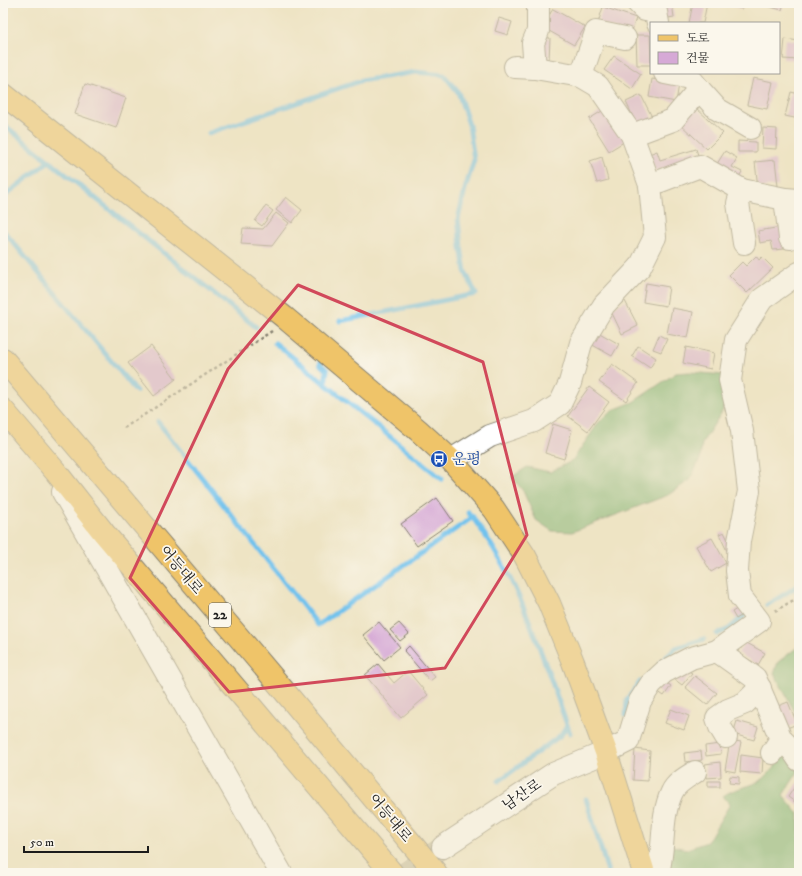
<svg xmlns="http://www.w3.org/2000/svg" width="802" height="876" viewBox="0 0 802 876" font-family="'IM FELL DW Pica','Noto Serif KR',serif">
<style>
.forest{fill:#74b06f;stroke:#486646}
.lines{fill:none;stroke-linecap:round;stroke-linejoin:round}
.stream{stroke:#71c2ed;stroke-width:5}
.building{fill:#d6a9d6}
.minor-tunnel{stroke:#c4bca2;stroke-width:22;stroke-dasharray:22 11;stroke-linecap:butt}
.minor-casing{stroke:#858070;stroke-width:24}
.major-casing{stroke:#858070;stroke-width:24}
.path{stroke:#858070;stroke-width:2.5;stroke-dasharray:3 3;stroke-linecap:butt}
.minor{stroke:#fff;stroke-width:22}
.major{stroke:#efc469;stroke-width:22}
.marked{fill:none;stroke:#d1495b;stroke-width:3;stroke-linejoin:round}
.labels{text-anchor:middle;dominant-baseline:central;stroke-width:3.5;stroke-linejoin:round;paint-order:stroke}
.shield{fill:#fbf7ec;stroke:#5f5e5a;stroke-width:1}
.shield-label{font-size:14px;font-weight:bold;fill:#1c1c1c}
.transit-label{font-size:15px;fill:#164399;stroke:#fbf7ec;text-anchor:start}
.street-label{font-size:15px;fill:#1c1c1c;stroke:#fbf7ec}
</style>
<rect width="100%" height="100%" fill="#fbf7ec"/>
<filter id="ink" filterUnits="userSpaceOnUse"><feTurbulence type="fractalNoise" baseFrequency=".025" numOctaves="2"/><feDisplacementMap in="SourceGraphic" scale="8" xChannelSelector="R" yChannelSelector="G"/><feConvolveMatrix kernelMatrix="1 2 1 2 8 2 1 2 1" color-interpolation-filters="sRGB"/></filter>
<filter id="wash" filterUnits="userSpaceOnUse"><feTurbulence type="fractalNoise" baseFrequency=".012" numOctaves="4" result="noise"/><feDisplacementMap in="SourceGraphic" scale="16" xChannelSelector="R" yChannelSelector="G"/><feGaussianBlur stdDeviation="0.9" result="paint"/><feColorMatrix in="noise" values="0 0 0 0 0 0 0 0 0 0 0 0 0 0 0 0 0 1.4 0 .05"/><feComposite in="paint" operator="in"/></filter>
<g filter="url(#wash)">
<rect width="100%" height="100%" fill="#eee4c4"/>
<!-- forest -->
<g class="forest">
<path d="M690,372L724,375L728,398L722,412L702,443L700,459L690,480L668,495L572,532L552,531L536,520L523,491L512,477L527,467L550,472L572,461L599,422L613,410L633,402L676,373Z"/>
<path d="M799,646V720L774,673L778,662Z"/>
<path d="M784,755L798,765V772L783,795L798,813H799V873H667L672,846L687,849L707,842L730,804L723,796C734,788 746,788 758,782C767,778 777,763 784,755Z"/>
</g>
<g class="lines">
<!-- stream -->
<g class="stream">
<path d="M3,124L256,327"/>
<path d="M209,133L360,81L416,72L444,75L458,92L469,125L474,160L465,189L458,219L461,247L465,271L476,294L340,321"/>
<path d="M3,197L49,161"/>
<path d="M3,230L136,391"/>
<path d="M275,343L442,479"/>
<path d="M323,357L320,364L327,370L325,384"/>
<path d="M158,422L318,625L473,517"/>
<path d="M468,512C520,576 542,657 570,733"/>
<path d="M767,605L799,585"/>
<path d="M717,634L729,629L744,616"/>
<path d="M660,663L676,648L704,639"/>
<path d="M626,716L627,700L640,682"/>
<path d="M499,781L561,735L567,725"/>
<path d="M586,799L608,872"/>
</g>
</g>
<g id="blocks">
<!-- building -->
<g class="building">
<path d="M661,3H672L674,17L662,19Z"/>
<path d="M693,3H707L703,23H689Z"/>
<path d="M722,3H744L742,9Z"/>
<path d="M759,3H784L782,10L758,4Z"/>
<path d="M603,7L636,18L631,34L598,23Z"/>
<path d="M553,9L585,27L574,45L542,27Z"/>
<path d="M499,18L512,22L508,35L495,31Z"/>
<path d="M636,35H650L651,65H637Z"/>
<path d="M539,37L550,38L549,60H538Z"/>
<path d="M785,39L799,41V60L783,59Z"/>
<path d="M614,56L641,74L632,89L604,70Z"/>
<path d="M753,78L773,82L767,109L747,105Z"/>
<path d="M652,79L679,84L676,102L649,97Z"/>
<path d="M85,84L126,98L116,128L75,114Z"/>
<path d="M791,92L799,94V119L785,116Z"/>
<path d="M641,95L654,121L639,129L626,102Z"/>
<path d="M695,107L723,133L707,149L680,124Z"/>
<path d="M607,108L627,140L609,151L589,119Z"/>
<path d="M763,128L777,129L776,149L762,148Z"/>
<path d="M738,141L756,142V152H738Z"/>
<path d="M696,149L699,158L655,171L649,154L657,151L660,160Z"/>
<path d="M725,151L737,158L732,167L742,172L736,181L715,167Z"/>
<path d="M602,157L608,180L597,183L590,161Z"/>
<path d="M775,160L778,186L758,188L755,162Z"/>
<path d="M286,197L302,210L292,223L276,210Z"/>
<path d="M266,206L273,211L262,226L255,221Z"/>
<path d="M276,213L289,223L272,246L241,244L243,228L263,229Z"/>
<path d="M781,227L784,249L773,250L771,241L760,243L758,231Z"/>
<path d="M756,256L759,260L762,257L773,268L747,293L729,275L742,262L746,266Z"/>
<path d="M646,283L669,287L666,306L643,302Z"/>
<path d="M625,301L638,326L622,334L610,309Z"/>
<path d="M672,308L693,312L688,338L667,334Z"/>
<path d="M596,331L619,344L612,356L589,343Z"/>
<path d="M659,335L667,339L661,352L653,349Z"/>
<path d="M151,346L176,379L154,396L128,363Z"/>
<path d="M638,346L656,358L650,368L632,356Z"/>
<path d="M686,347L714,353L711,369L683,363Z"/>
<path d="M612,364L638,383L626,401L599,382Z"/>
<path d="M589,387L609,402L588,431L568,416Z"/>
<path d="M553,424L572,430L564,459L545,453Z"/>
<path d="M437,498L453,521L417,546L401,524Z"/>
<path d="M724,532L732,548L727,551L719,534Z"/>
<path d="M712,538L726,563L711,572L696,546Z"/>
<path d="M740,607L744,614L736,619L732,612Z"/>
<path d="M379,622L400,647L384,660L363,635Z"/>
<path d="M399,623L409,634L400,641L390,630Z"/>
<path d="M745,642L765,653L758,665L738,653Z"/>
<path d="M409,646L435,677L430,681L404,651Z"/>
<path d="M378,664L394,683L408,671L428,695L401,718L365,675Z"/>
<path d="M687,670L692,673L682,685L674,679Z"/>
<path d="M695,676L717,693L707,705L685,687Z"/>
<path d="M664,681L671,686L664,696L657,691Z"/>
<path d="M788,702L797,724L787,728L778,706Z"/>
<path d="M671,709L689,716L684,730L665,723Z"/>
<path d="M737,721L758,727L754,740L733,734Z"/>
<path d="M730,740L741,742L735,772L725,770Z"/>
<path d="M720,744L721,754L706,756L705,746Z"/>
<path d="M635,749L650,751L648,781L633,780Z"/>
<path d="M701,751L702,760L685,762L684,753Z"/>
<path d="M741,755L763,758L762,774L740,772Z"/>
<path d="M720,762L721,777L706,778L705,764Z"/>
<path d="M730,776L739,777V784L729,783Z"/>
<rect x="708" y="781" width="12" height="6"/>
<path d="M797,783L799,784V805L788,797Z"/>
</g>
</g>
</g>
<g filter="url(#ink)">
<use href="#blocks" fill-opacity="0" stroke="#858070" stroke-width="1"/>
<g class="lines">
<!-- minor-tunnel -->
<path class="minor-tunnel" d="M405,873L440,849"/>
<!-- minor casing -->
<g class="minor-casing">
<g id="minor">
<path d="M638,3L645,10L656,12L658,23"/>
<path d="M535,68L533,43L538,31V3"/>
<path d="M665,73L690,78L699,89L717,109L750,128"/>
<path d="M581,76L596,32L625,38"/>
<path d="M632,135L673,120L699,89"/>
<path d="M650,185L700,166L742,190L785,199L799,200"/>
<path d="M742,190L738,203L744,243"/>
<path d="M785,199L790,238"/>
<path d="M451,460L490,436L534,421L560,404L570,383L581,343L604,305L640,267L655,237L650,185L632,135L598,86L581,76L535,68L515,67"/>
<path d="M63,492L281,873"/>
<path d="M717,651L755,678L781,739L772,753"/>
<path d="M726,737L720,727L717,718L728,710L745,703L760,688"/>
<path d="M781,739L793,751L799,760"/>
<path d="M443,847L553,774L606,752L628,741L640,701L651,684L664,672L691,658L717,651L759,621L740,596L737,571L739,541L749,491L742,431L730,380L736,340L762,299L799,273"/>
<path d="M658,873C665,847 660,817 672,792C676,783 687,777 695,772"/>
</g>
</g>
<!-- major casing -->
<g class="major-casing">
<g id="major">
<path d="M3,94L284,317L418,430L451,460L494,509L525,556L549,603L573,662L606,752L644,873"/>
<path d="M3,359L275,680L436,873"/>
<path d="M3,410L56,472L104,533L392,873"/>
</g>
</g>
<!-- path -->
<g class="path">
<path d="M779,27H781"/>
<path d="M124,428L272,331"/>
<path d="M3,515L6,513"/>
<path d="M775,611L799,597"/>
</g>
<!-- minor -->
<use href="#minor" class="minor"/>
<!-- major -->
<use href="#major" class="major"/>
</g>
</g>
<!-- marked area -->
<path d="M0 0H802V876H0ZM298,285L483,362L527,535L445,668L229,692L130,578L228,369Z" fill="#eee4c4" fill-opacity=".55" fill-rule="evenodd"/>
<path class="marked" d="M298,285L483,362L527,535L445,668L229,692L130,578L228,369Z"/>
<!-- icons -->
<defs>
<g id="bus-disc" transform="scale(0.9)"><circle r="9.5" fill="#1a4fb4" stroke="#fbf7ec"/><path d="M-5-6H5V4H4V6H2V4H-2V6H-4V4H-5ZM-3.5-4V0h7V-4ZM-3.5 1.2v1.5H-2V1.2ZM2 1.2v1.5H3.5V1.2Z" fill="#fff"/></g>
</defs>
<g fill-rule="evenodd">
<use href="#bus-disc" x="439" y="459"/>
</g>
<g class="labels">
<!-- shield labels -->
<rect class="shield" x="209" y="603" width="22" height="24" rx="3"/>
<g class="shield-label">
<text x="220" y="615">22</text>
</g>
<!-- transit labels -->
<g class="transit-label">
<text x="452" y="459">운평</text>
</g>
<!-- street labels -->
<g class="street-label">
<text transform="translate(181 570) rotate(50)">어등대로</text>
<text transform="translate(522 795) rotate(-34)">남산로</text>
<text transform="translate(390 818) rotate(50)">어등대로</text>
</g>
</g>
<!-- margin -->
<rect width="802" height="876" fill="none" stroke="#fbf7ec" stroke-width="16"/>
<!-- legend -->
<rect x="650" y="22" width="130" height="52" fill="#fbf7ec" stroke="#a29f99"/>
<rect x="658" y="35" width="20" height="6" fill="#efc469" stroke="#a29f99"/>
<text x="686" y="42" font-size="12" fill="#1c1c1c">도로</text>
<rect x="658" y="52" width="20" height="12" fill="#d6a9d6" stroke="#a29f99"/>
<text x="686" y="62" font-size="12" fill="#1c1c1c">건물</text>
<!-- scale -->
<path d="M24 846v6h124v-6" fill="none" stroke="#1c1c1c" stroke-width="2"/>
<text x="30" y="846" font-size="12" fill="#1c1c1c" stroke="#fbf7ec" stroke-width="3" paint-order="stroke">50 m</text>
</svg>
